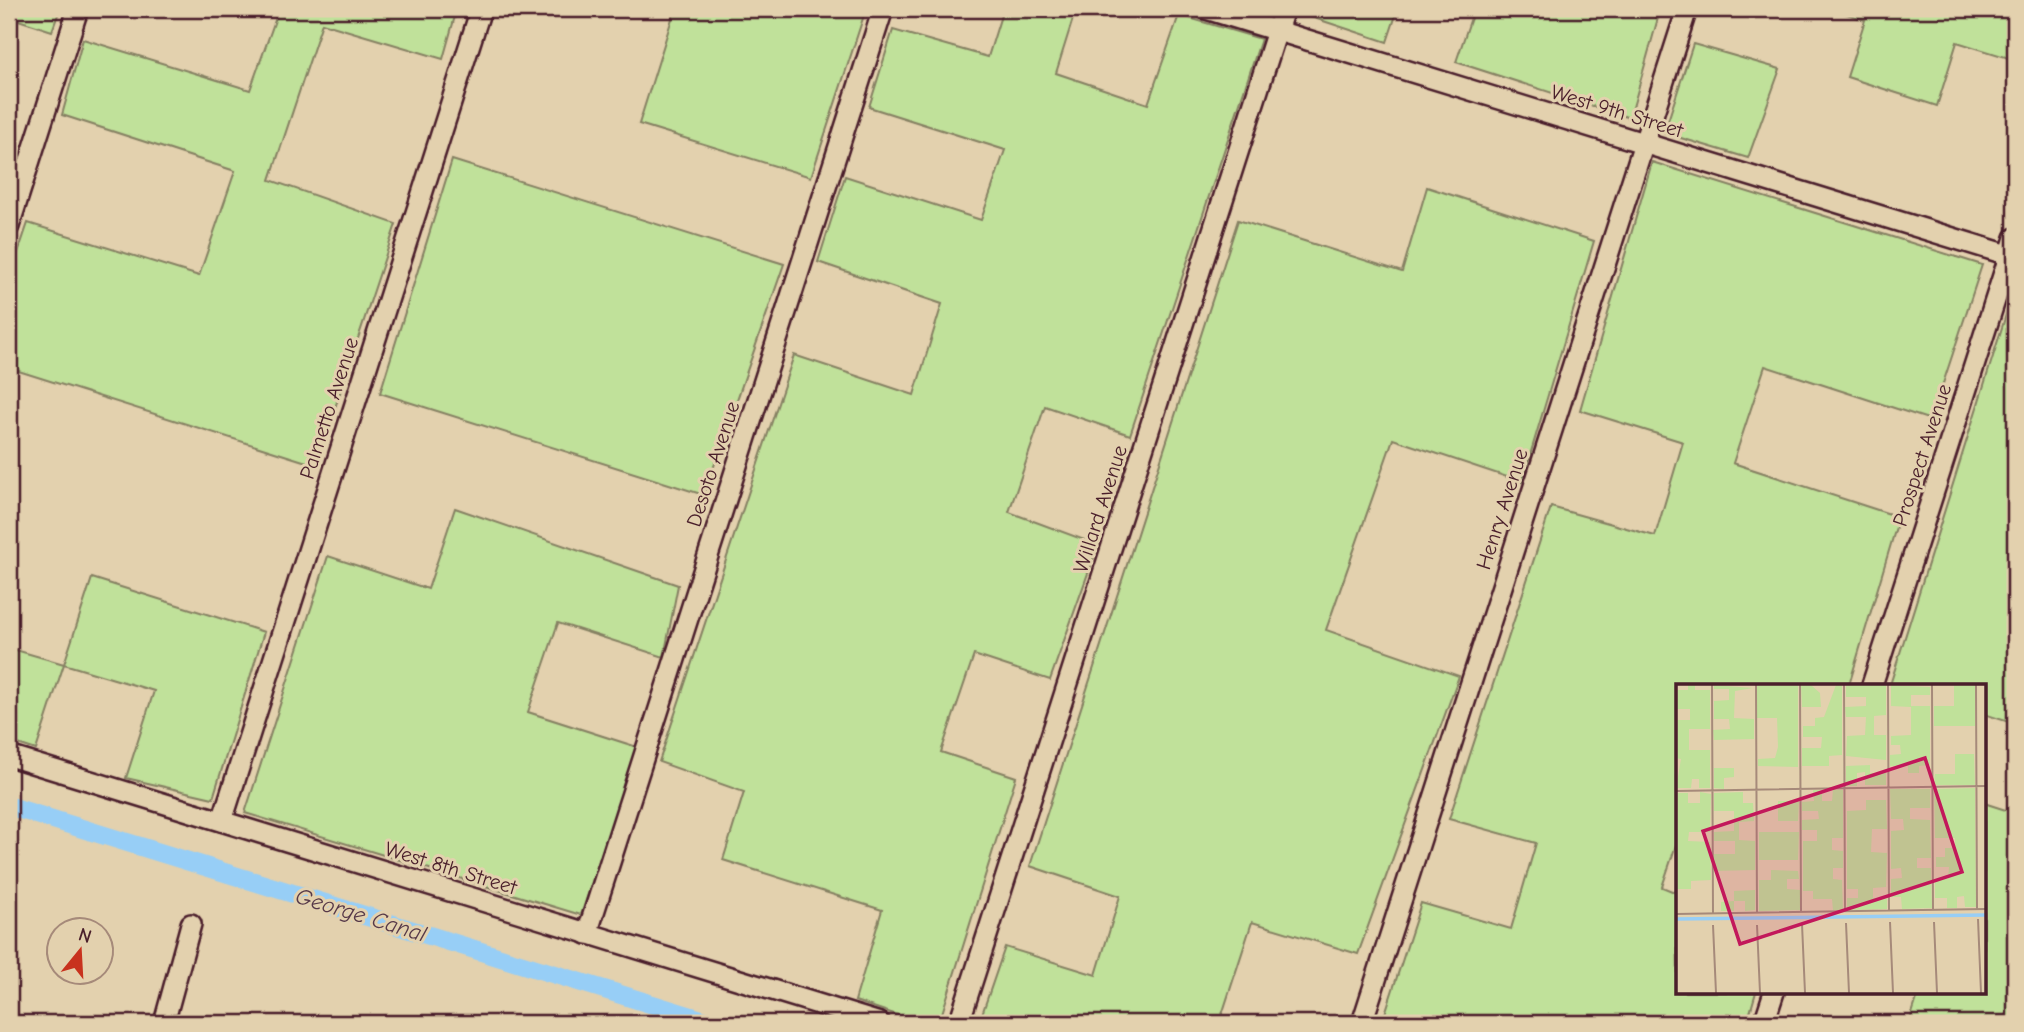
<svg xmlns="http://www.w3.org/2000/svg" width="2024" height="1032" viewBox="0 0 2024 1032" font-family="'Comic Neue',sans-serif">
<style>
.green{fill:#c0e19a;stroke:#858062;stroke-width:2}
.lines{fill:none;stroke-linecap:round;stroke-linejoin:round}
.canal{stroke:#97cef6;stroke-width:19}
.minor-casing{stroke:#4a1f2b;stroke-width:24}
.minor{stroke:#e3d1ae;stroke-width:19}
.labels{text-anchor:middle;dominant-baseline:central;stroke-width:6;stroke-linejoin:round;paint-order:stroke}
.street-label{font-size:21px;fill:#4a1f2b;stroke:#e3d1ae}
.water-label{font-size:23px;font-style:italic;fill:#563949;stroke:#e3d1ae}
.inset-river{fill:none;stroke:#97cef6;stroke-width:3.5}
.inset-road{fill:none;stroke:#a68a7a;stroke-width:2}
.view{fill:#c2185b;fill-opacity:0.15;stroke:#c2185b;stroke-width:3.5}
.inset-edge{fill:none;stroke:#4a1f2b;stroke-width:3.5}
</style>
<rect width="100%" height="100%" fill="#e3d1ae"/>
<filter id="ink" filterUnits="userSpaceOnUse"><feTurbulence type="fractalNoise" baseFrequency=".0143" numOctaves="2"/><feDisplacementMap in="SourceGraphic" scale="14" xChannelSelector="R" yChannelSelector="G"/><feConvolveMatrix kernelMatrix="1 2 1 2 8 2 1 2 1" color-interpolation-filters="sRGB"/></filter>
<g filter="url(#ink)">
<!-- green -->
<g class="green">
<path d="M9,9H60L52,31L9,17Z"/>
<path d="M279,9H457L443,59L322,23L270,180L396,224L316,465L9,368V279L28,223L199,276L235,171L62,115L83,39L250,90Z"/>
<path d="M675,9H854L865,12L811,177L639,124Z"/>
<path d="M1003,9H1076L1056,73L1148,104L1179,15L1261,39L1130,435L1045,406L1009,512L1098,545L1050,680L974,655L941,752L1016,777L939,1023H921L855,1001L882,910L723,860L744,792L659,762L794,355L914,395L942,304L818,262L845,176L981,220L1005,150L869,107L893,30L988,57Z"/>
<path d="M1300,9H1398L1387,42L1299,13Z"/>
<path d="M1474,9H1633L1658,18L1630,118L1456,62Z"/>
<path d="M1832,9H2015V60L1957,42L1937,106L1847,77L1865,20Z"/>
<path d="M1693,44L1780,69L1748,158L1664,133Z"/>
<path d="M452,160L784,264L704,495L380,393Z"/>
<path d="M1652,162L1982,265L1931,420L1765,366L1733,463L1899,517L1849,685H1678L1677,842L1662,887L1677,893L1678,992H1756L1747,1023H1382L1421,903L1511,929L1536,843L1449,819L1551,507L1655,536L1683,442L1580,410Z"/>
<path d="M1427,187L1594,241L1522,482L1393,439L1326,630L1459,676L1358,954L1252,922L1221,1018L1235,1023H979L1005,947L1096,975L1120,896L1030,866L1238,220L1402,272Z"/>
<path d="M2015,286V724L1984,714V685H1890Z"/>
<path d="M455,508L678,585L664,657L558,623L528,712L637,747L581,915L245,813L328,556L428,589Z"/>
<path d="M92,578L264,632L213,798L126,778L154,691L64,664L36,750L9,741V648L64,664Z"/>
<path d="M1984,803L2015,813V1023H1909L1919,992H1984Z"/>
</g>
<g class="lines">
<!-- canal -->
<path class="canal" d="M9,806L713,1023"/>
<!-- minor casing -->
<g class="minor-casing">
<g id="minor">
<path d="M1206,9L2015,257"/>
<path d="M9,226L78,9"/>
<path d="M1872,685L2015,238"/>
<path d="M9,756L880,1023"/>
<path d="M222,821L481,9"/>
<path d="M587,934L883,9"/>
<path d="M164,1023L191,924"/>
<path d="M959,1023L1284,9"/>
<path d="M1362,1023L1687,9"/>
<path d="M1764,1023L1774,992"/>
</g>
</g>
<!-- minor -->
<use href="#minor" class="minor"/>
</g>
</g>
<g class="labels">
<!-- street labels -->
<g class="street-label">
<text transform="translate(1617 111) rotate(17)">West 9th Street</text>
<text transform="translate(329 408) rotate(-72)">Palmetto Avenue</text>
<text transform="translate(1922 455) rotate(-72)">Prospect Avenue</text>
<text transform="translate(713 464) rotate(-72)">Desoto Avenue</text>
<text transform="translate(1100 509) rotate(-72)">Willard Avenue</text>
<text transform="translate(1502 509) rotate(-72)">Henry Avenue</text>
<text transform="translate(451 868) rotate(17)">West 8th Street</text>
</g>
<!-- water labels -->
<g class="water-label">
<text transform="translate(361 915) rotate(17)">George Canal</text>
</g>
</g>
<!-- overview -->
<g transform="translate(1676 684)">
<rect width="310" height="310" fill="#e3d1ae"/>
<path d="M12,1H19V6H34V45H13V66H34V104H23V95H16L15,104H0L5,75L0,74V36H14V25H0V6H12ZM38,1L77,4L59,7L58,34L78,35V55L38,56L37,46L54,45L53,35H38V17L53,16V5H38ZM81,1H122V83L82,82V75L99,74L102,63L101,34H81ZM125,1H135L144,9L145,23H126ZM160,1H166V71L153,72V82H126V64H145L146,53H127V42H139V34L148,33ZM170,1H210V31L198,32V51H210V76L170,72L171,52L189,51L190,33H170L169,23L190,22V13H170ZM215,1L254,3V11H235V22H254V81L243,82V89H232V82H214V71L225,70L224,61H215V52L235,51V23L215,22ZM258,1H299V42H258V22H278V1ZM279,70H298L299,101H258L259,90H279ZM194,81V89H210V101H189V88L181,89V102H170V82ZM38,84H58V93L48,94V105L38,104ZM299,104L300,223H289L288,212L281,213V224H271V214H259V195H272L273,183H260V173H269V164H279V154H259L258,105ZM214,105H254V124H234V135L254,136L255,174H241V184H255L256,224L226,225L225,213H215V195L226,194L225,184L215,185V147L228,146L227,135H215ZM137,106H146V117H156L157,106H167V154H156V166L167,167V184H157V195L166,196L167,226H157L156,215H137V207H127V157H141V146H126V136L143,135L142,127H126V118L138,117ZM24,108L35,110L34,148H13L12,157L34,158L35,196L15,197V205H0V109H12V119H24ZM67,108V119H77L78,137L63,138V156L79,157V186L38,187V170H59V157H38V148L58,147V127H38V109ZM190,116H210L211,145H196L195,168L211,169L210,203L197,204V214L211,215V225L171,226V214H182V205H171V127L190,126ZM102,117H123L122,137H102ZM83,148H123L122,176H83ZM95,186L122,187L123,195H111V205L124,206V226L83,227V196H95ZM79,206V226L69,227V217H58V227H45V218L58,217V207Z" fill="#c0e19a"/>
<path class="inset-river" d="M0,235L310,231"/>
<path class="inset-road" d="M36,1L37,229M80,1L81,229M124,1L125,228M168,1L169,227M212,1L213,226M256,1L257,226M300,1L301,225M0,107L310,102M0,230L310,225M302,235L305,309M214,238L217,309M258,238L261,309M170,239L173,309M126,240L129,309M37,241L40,309M81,241L84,309"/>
<path class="view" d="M249,74L286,188L64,260L27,147Z"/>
<rect width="310" height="310" class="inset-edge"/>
</g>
<!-- margin -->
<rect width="2024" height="1032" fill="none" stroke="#e3d1ae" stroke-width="35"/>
<rect x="18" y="18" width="1989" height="997" fill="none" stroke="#4a1f2b" stroke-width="2.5" filter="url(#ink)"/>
<!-- north arrow -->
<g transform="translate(80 951) rotate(18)"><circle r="33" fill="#e3d1ae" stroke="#a68a7a" stroke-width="2"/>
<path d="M0-5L12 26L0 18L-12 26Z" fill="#c8321e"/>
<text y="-10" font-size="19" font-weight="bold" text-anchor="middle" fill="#4a1f2b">N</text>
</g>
</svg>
